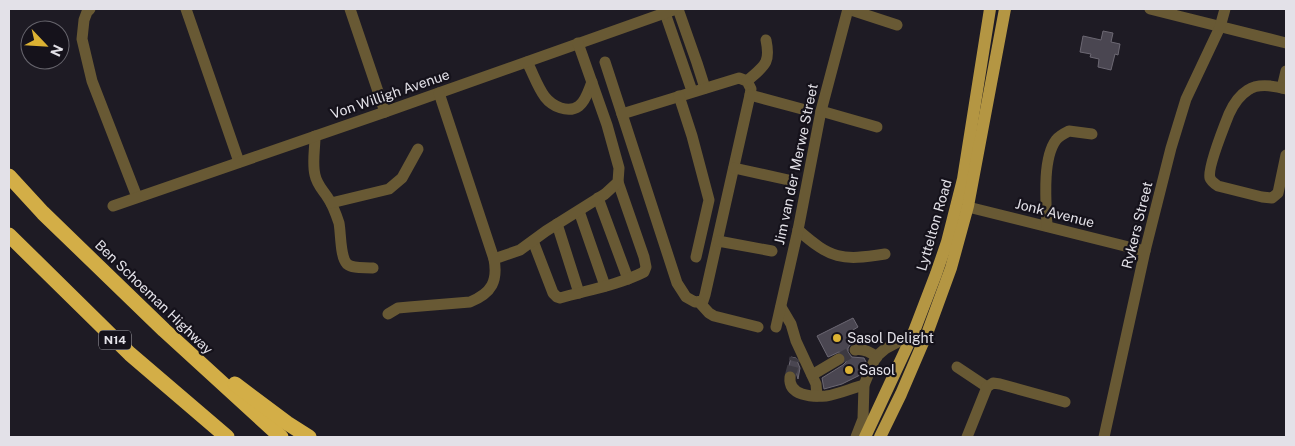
<svg xmlns="http://www.w3.org/2000/svg" width="1295" height="446" viewBox="0 0 1295 446" font-family="'Public Sans',sans-serif">
<style>
.building{fill:#4a4651;stroke:#6c6873}
.lines{fill:none;stroke-linecap:round;stroke-linejoin:round}
.minor-tunnel{stroke:#3c3941;stroke-width:11;stroke-dasharray:11 5.5;stroke-linecap:butt}
.minor{stroke:#685934;stroke-width:11}
.major{stroke:#b49643;stroke-width:12}
.highway{stroke:#d3ae47;stroke-width:15}
.poi-dot{fill:#dcb233;stroke:#15121b;stroke-width:2}
.labels{text-anchor:middle;dominant-baseline:central;stroke-width:4.5;stroke-linejoin:round;paint-order:stroke}
.shield{fill:#15121b;stroke:#a5a3aa;stroke-width:1}
.shield-label{font-size:12px;font-weight:bold;fill:#e3e1e8}
.street-label{font-size:14px;fill:#e3e1e8;stroke:#15121b}
.poi-label{font-size:14px;fill:#e3e1e8;stroke:#15121b;text-anchor:start}
</style>
<rect width="100%" height="100%" fill="#1e1b24"/>
<!-- building -->
<g class="building">
<path d="M1103,31L1113,33L1111,42L1120,44L1118,55L1115,54L1111,70L1098,67L1099,59L1090,57L1091,54L1080,52L1083,36L1101,40Z"/>
<path d="M853,318L858,327L853,330L858,339L855,340L856,342L850,345L848,348V352L852,357L864,358L866,362L860,375L842,384L824,389L822,378L843,365L846,362V358L845,355L839,352L828,357L817,336Z"/>
<path d="M791,357L796,358L800,368L798,379L796,372L793,370H788Z"/>
</g>
<g class="lines">
<!-- minor-tunnel -->
<g class="minor-tunnel">
<path d="M839,359L855,350"/>
<path d="M790,377L795,358"/>
</g>
<!-- minor -->
<g class="minor">
<path d="M90,9L87,12L84,20L82,39L92,81L137,197"/>
<path d="M186,9L239,162"/>
<path d="M350,9L385,112"/>
<path d="M678,9L697,63L705,88"/>
<path d="M848,9L897,25"/>
<path d="M1150,9L1286,43"/>
<path d="M665,13L692,91"/>
<path d="M527,62C533,73 537,86 545,97C552,106 568,114 579,106C586,101 589,89 592,82"/>
<path d="M605,62L622,114"/>
<path d="M739,78L747,81L751,89L750,95L705,295L703,301L695,302L686,297L677,283L622,114Z"/>
<path d="M747,81C764,66 771,64 766,40"/>
<path d="M1282,88L1286,71"/>
<path d="M1286,89C1275,86 1258,83 1248,90C1240,95 1233,105 1229,114C1225,124 1207,169 1210,178C1211,181 1215,184 1218,186L1262,197L1272,198L1278,193L1286,155"/>
<path d="M750,95L802,109"/>
<path d="M679,96L692,136L709,200L696,257"/>
<path d="M821,111L877,127"/>
<path d="M315,136C315,149 312,163 315,175C317,185 323,190 328,198C333,205 336,214 339,223C341,233 340,257 347,264C353,269 365,267 373,268"/>
<path d="M734,168L793,181"/>
<path d="M598,198L628,279"/>
<path d="M331,203L389,189L402,178L418,149"/>
<path d="M960,205L1145,251"/>
<path d="M113,206L385,112L676,9"/>
<path d="M579,211L605,286"/>
<path d="M557,224L579,293"/>
<path d="M1047,226C1046,203 1042,159 1056,140C1059,136 1065,133 1069,131L1092,134"/>
<path d="M798,230C831,259 841,261 885,254"/>
<path d="M533,241L553,293L557,297L560,298C588,290 618,285 644,272L646,267L644,257L618,182"/>
<path d="M718,241L772,251"/>
<path d="M494,259L520,250L546,231L605,194L618,182L619,168L607,125L578,43"/>
<path d="M699,302L709,313L714,316L758,327"/>
<path d="M781,307L791,324L796,341L816,384L817,396"/>
<path d="M388,314L398,308L409,307L470,302C492,293 498,281 494,259L439,93"/>
<path d="M776,327L798,230L821,111L848,9"/>
<path d="M855,350C863,348 870,352 877,357"/>
<path d="M957,367L987,387"/>
<path d="M812,375L839,359"/>
<path d="M790,377C788,396 812,397 826,396C839,394 852,388 864,385"/>
<path d="M856,437L863,419L864,385L874,361L878,355L885,349L913,334"/>
<path d="M967,437L987,387L993,383L1000,384L1065,402"/>
<path d="M1104,437L1145,251L1171,148L1186,99L1220,27L1225,9"/>
</g>
<!-- major -->
<g class="major">
<path d="M865,437L913,334L936,274L947,242L963,179L990,9"/>
<path d="M880,437L901,394L928,331L951,268L968,206L1005,9"/>
</g>
<!-- highway -->
<g class="highway">
<path d="M9,176L43,213L164,330L281,437"/>
<path d="M9,235L130,354L227,437"/>
<path d="M235,384L287,423L309,437"/>
</g>
</g>
<!-- markers -->
<g class="poi-dot">
<circle cx="837" cy="338" r="5"/>
<circle cx="849" cy="370" r="5"/>
</g>
<g class="labels">
<!-- shield labels -->
<rect class="shield" x="99" y="330.5" width="32" height="19" rx="4"/>
<g class="shield-label">
<text x="115" y="340">N14</text>
</g>
<!-- street labels -->
<g class="street-label">
<text transform="translate(390 94) rotate(-19)">Von Willigh Avenue</text>
<text transform="translate(796 164) rotate(-78)">Jim van der Merwe Street</text>
<text transform="translate(1055 213) rotate(14)">Jonk Avenue</text>
<text transform="translate(934 225) rotate(-74)">Lyttelton Road</text>
<text transform="translate(1137 225) rotate(-76)">Rykers Street</text>
<text transform="translate(154 297) rotate(44)">Ben Schoeman Highway</text>
</g>
<!-- poi labels -->
<g class="poi-label">
<text x="847" y="338">Sasol Delight</text>
<text x="859" y="370">Sasol</text>
</g>
</g>
<!-- border -->
<rect width="1295" height="446" fill="none" stroke="#e3e1e8" stroke-width="20"/>
<!-- north arrow -->
<g transform="translate(45 45) rotate(115)"><circle r="24" fill="#15121b" stroke="#67656d"/>
<path d="M0-4L9 19L0 12L-9 19Z" fill="#dcb233"/>
<text y="-8" font-size="14" font-weight="bold" text-anchor="middle" fill="#e3e1e8">N</text>
</g>
</svg>
